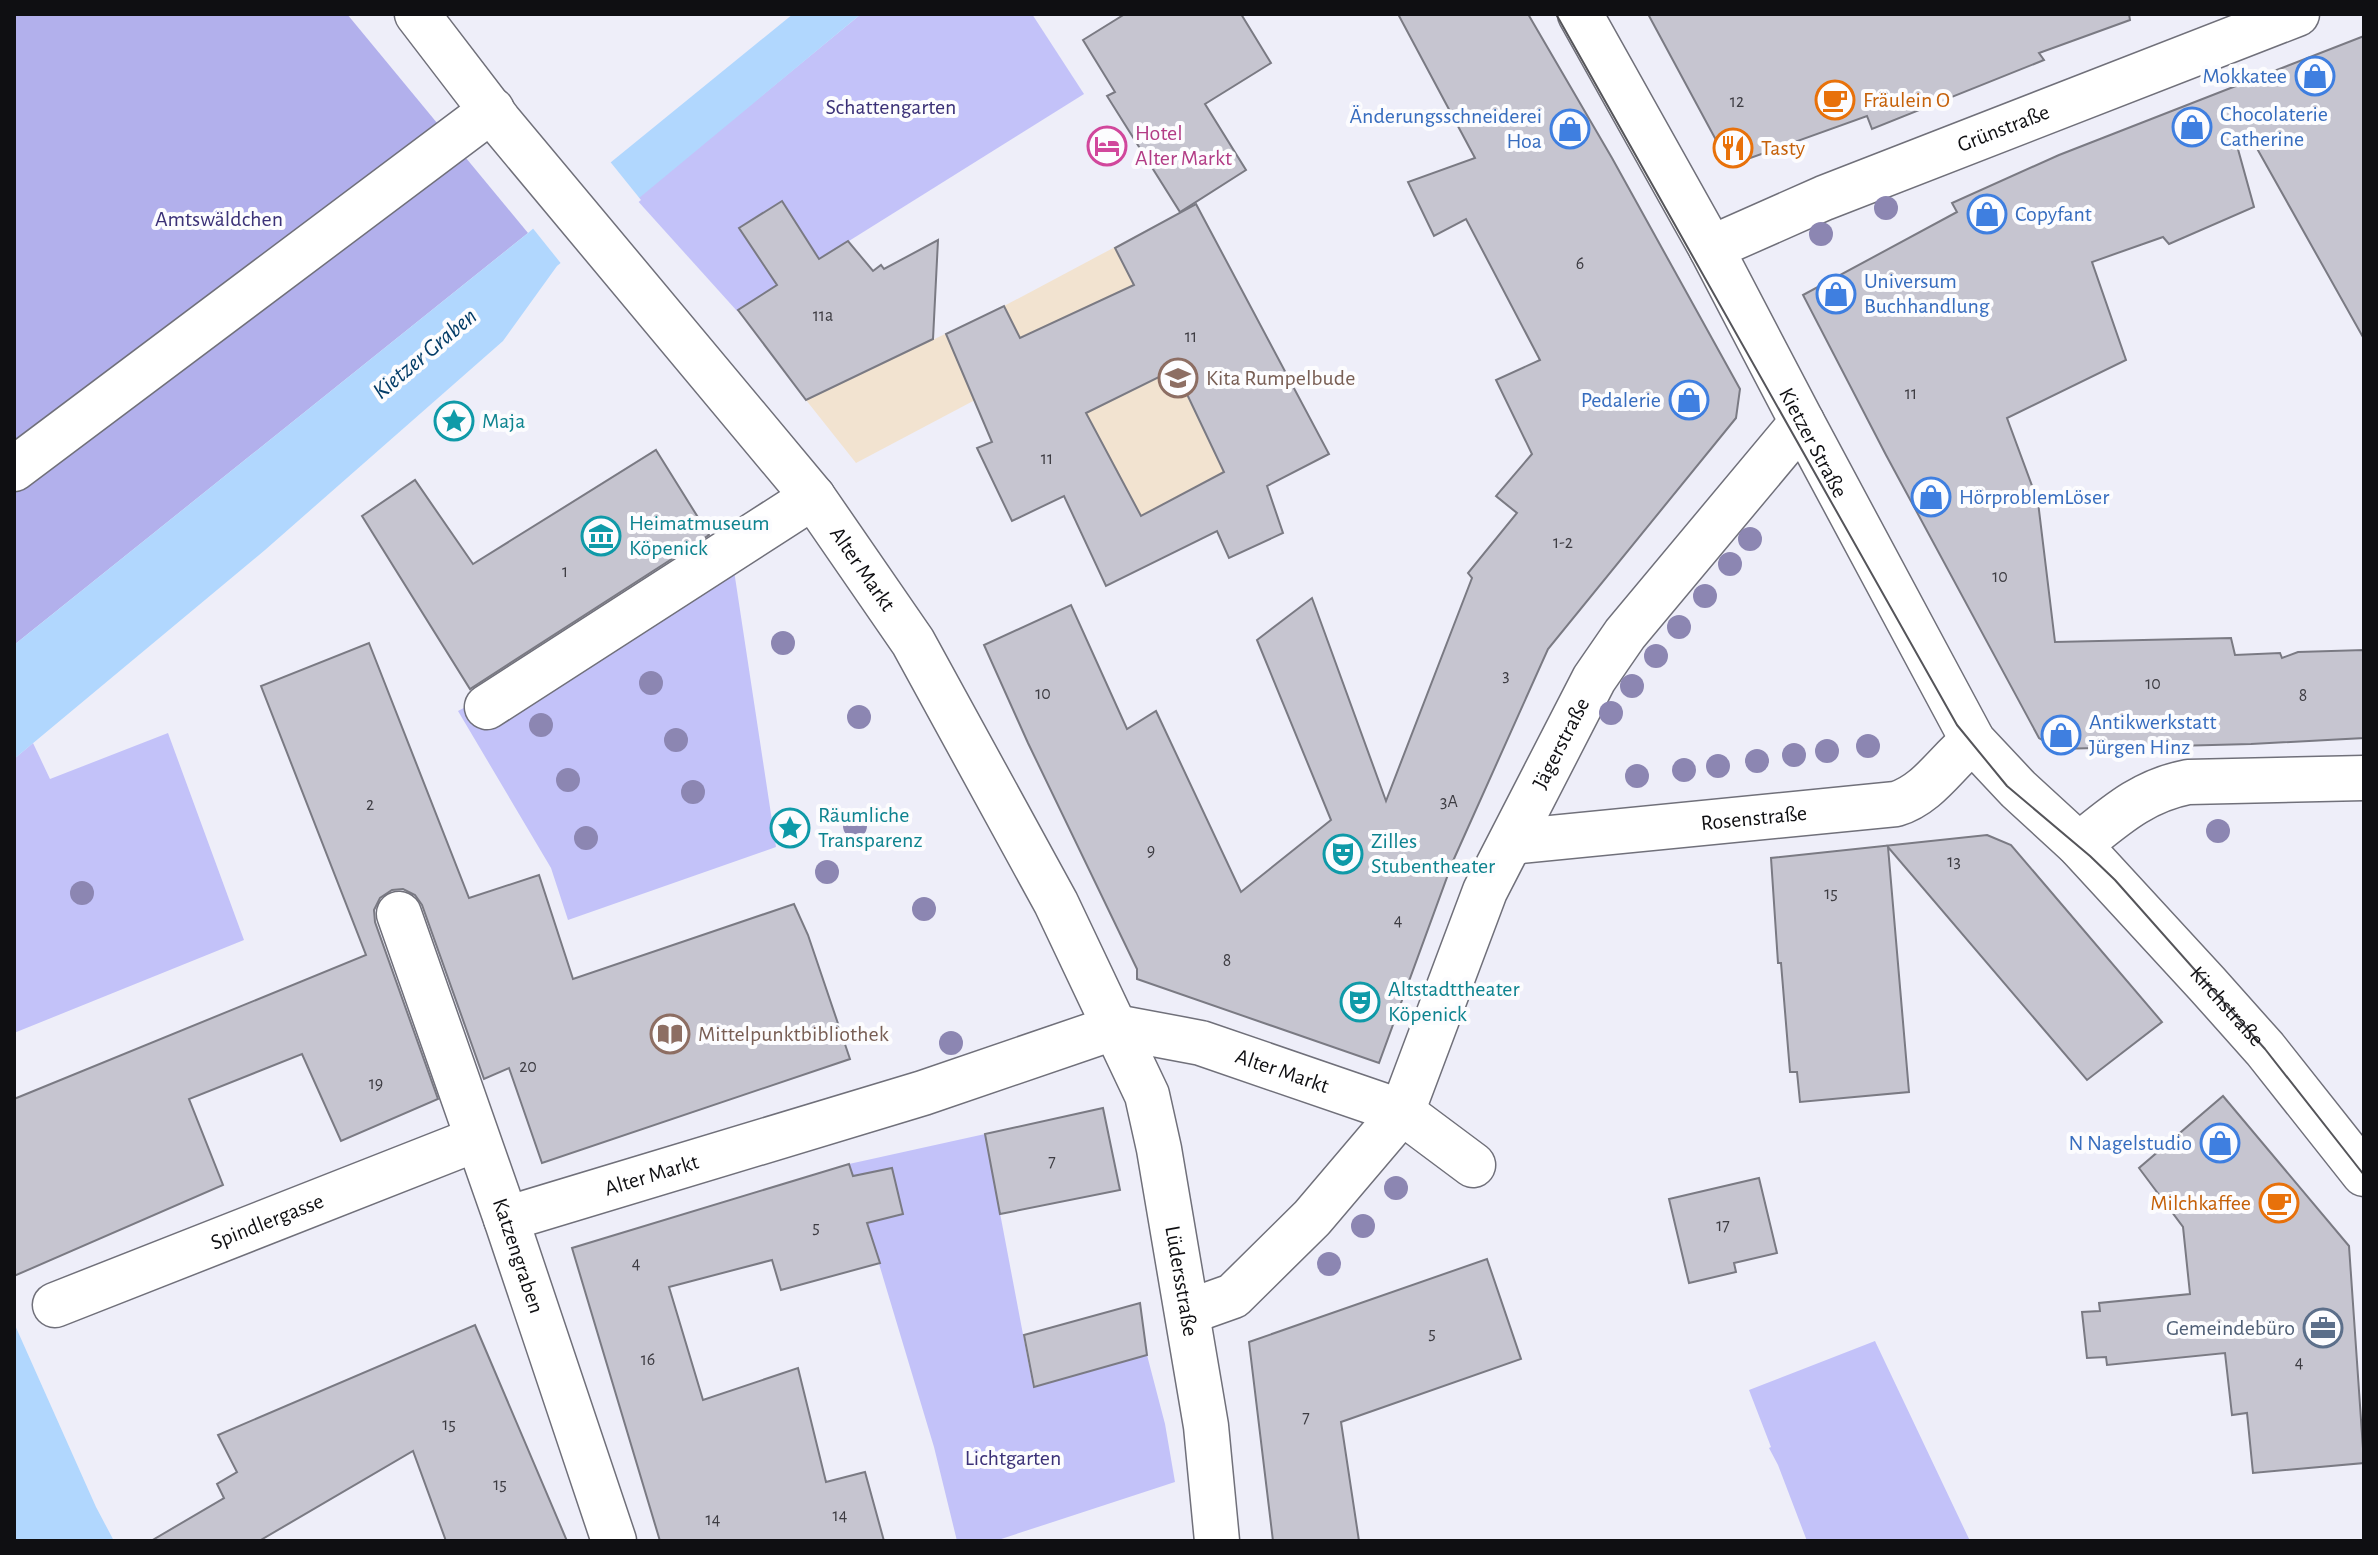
<svg xmlns="http://www.w3.org/2000/svg" width="2378" height="1555" viewBox="0 0 2378 1555" font-family="'Alegreya Sans',sans-serif">
<style>
.education{fill:#f2e3d0}
.green{fill:#c3c2f9}
.forest{fill:#b2b0ec}
.water{fill:#b1d7fe}
.pier{fill:#eeeef9}
.building{fill:#c6c5d0;stroke:#7a7a83;stroke-width:2;fill-rule:evenodd}
.lines{fill:none;stroke-linecap:round;stroke-linejoin:round}
.minor-casing{stroke:#70707a;stroke-width:47}
.minor{stroke:#fff;stroke-width:44}
.tram{stroke:#55555a;stroke-width:2}
.tree{fill:#8c86b2}
.labels{text-anchor:middle;dominant-baseline:central;stroke-width:8;stroke-linejoin:round;paint-order:stroke}
.number-label{font-size:18px;fill:#3d3c42}
.shop-label{font-size:22px;fill:#366cbe;stroke:#fcfcfe;text-anchor:start}
.food-label{font-size:22px;fill:#c56008;stroke:#fcfcfe;text-anchor:start}
.park-label{font-size:22px;fill:#3b3177;stroke:#fcfcfe}
.street-label{font-size:22px;fill:#0f0f12;stroke:#fcfcfe}
.hotel-label{font-size:22px;fill:#b23c85;stroke:#fcfcfe;text-anchor:start}
.education-label{font-size:22px;fill:#785e54;stroke:#fcfcfe;text-anchor:start}
.culture-label{font-size:22px;fill:#0d838f;stroke:#fcfcfe;text-anchor:start}
.service-label{font-size:22px;fill:#4e5e75;stroke:#fcfcfe;text-anchor:end}
.water-label{font-size:24px;font-style:italic;fill:#033c67;stroke:#fcfcfe}
</style>
<rect width="100%" height="100%" fill="#eeeef9"/>
<!-- education -->
<path class="education" d="M1196,204L1329,454L1267,486L1250,458L1141,516L1056,357L856,463L806,400L1004,306Z"/>
<!-- green -->
<g class="green">
<path d="M861,14H1032L1084,94L737,311L636,199Z"/>
<path d="M733,564L776,847L568,920L551,868L458,711Z"/>
<path d="M168,733L244,940L14,1033V759L33,743L50,779Z"/>
<path d="M985,1134L1033,1387L1147,1355L1165,1424L1175,1482L995,1541H957L934,1447L849,1164Z"/>
<path d="M1875,1341L1970,1541H1807L1778,1465L1769,1448L1771,1447L1749,1390Z"/>
</g>
<!-- forest -->
<path class="forest" d="M14,14H347L528,233L14,645Z"/>
<!-- water -->
<g class="water">
<path d="M793,14H861L557,266L503,341L265,550L14,759V645L528,233L605,167Z"/>
<path d="M14,1323L96,1507L114,1541H14Z"/>
</g>
<!-- pier -->
<path class="pier" d="M608,159L641,200L563,266L531,226Z"/>
<!-- building -->
<g class="building">
<path d="M1125,14H1241L1271,63L1205,104L1246,170L1180,212L1107,96L1115,92L1083,40Z"/>
<path d="M1398,14H1528L1612,158L1740,389L1736,418L1548,649L1453,861L1379,1063L1137,979V969L1028,743L984,645L1071,605L1127,729L1156,711L1241,892L1331,820L1257,640L1312,598L1386,801L1472,578L1468,573L1517,513L1496,496L1532,454L1496,380L1540,360L1466,219L1434,236L1408,182L1475,158Z"/>
<path d="M1648,14H2129L2130,20L2039,53L2044,60L1872,129L1867,116L1742,161L1723,153Z"/>
<path d="M2364,36V339L2250,136L2236,142L2254,207L2169,244L2163,237L2092,262L2126,360L2007,418L2038,502L2055,642L2231,638L2235,655L2280,653L2282,658L2298,652L2364,650V738L2251,744L2057,749L2039,738L1886,455L1803,295L1957,212L1952,203L2059,155Z"/>
<path d="M782,201L819,259L848,241L873,271L881,265L884,269L938,240L933,339L806,400L738,310L777,285L739,228Z"/>
<path d="M1196,204L1329,454L1267,486L1283,533L1229,558L1217,531L1106,586L1064,496L1012,521L977,448L992,442L946,334L1004,306L1020,338L1134,285L1115,248ZM1175,369L1224,472L1141,516L1086,413Z"/>
<path d="M656,450L709,535L470,689L362,516L415,480L473,564Z"/>
<path d="M369,643L469,898L539,875L573,979L794,904L808,935L850,1059L542,1163L509,1068L484,1079L422,905L415,895L403,889L392,890L380,898L374,910L375,922L438,1099L341,1141L302,1054L189,1099L223,1185L14,1276V1099L366,955L261,686Z"/>
<path d="M1987,835L2011,845L2162,1022L2087,1080L1888,847L1909,1092L1800,1102L1797,1072H1790L1781,963H1778L1771,858Z"/>
<path d="M2223,1096L2349,1246L2364,1463L2253,1473L2247,1413L2232,1415L2225,1353L2107,1365L2106,1357L2087,1358L2082,1312L2100,1311L2099,1303L2190,1294L2183,1227L2139,1168Z"/>
<path d="M1103,1108L1120,1190L1000,1214L985,1134Z"/>
<path d="M849,1164L853,1176L892,1168L903,1214L867,1223L880,1263L781,1290L772,1260L669,1287L703,1400L798,1368L826,1482L865,1472L884,1541H660L572,1248Z"/>
<path d="M1759,1178L1777,1253L1734,1263L1736,1272L1689,1283L1669,1199Z"/>
<path d="M1487,1259L1521,1359L1341,1422L1359,1541H1273L1249,1342Z"/>
<path d="M1140,1303L1147,1355L1034,1387L1024,1335Z"/>
<path d="M475,1325L567,1541H446L413,1451L259,1541H151L224,1498L217,1484L237,1472L218,1435Z"/>
</g>
<g class="lines">
<!-- minor casing -->
<g class="minor-casing">
<g id="minor">
<path id="s1" d="M417,14L499,121L813,497L913,642L1056,903L1147,1095L1159,1149L1206,1426L1217,1541"/>
<path id="s2" d="M1580,14L1711,248L1802,422L1973,741L2018,789L2079,845L2207,984L2265,1049L2364,1174"/>
<path id="s3" d="M1711,248L1824,198L2297,14"/>
<path d="M14,469L492,110"/>
<path d="M487,707L813,497"/>
<path id="s4" d="M1511,842L1896,804C1929,794 1947,761 1973,741"/>
<path d="M2079,845C2115,816 2142,791 2188,782L2364,778"/>
<path id="s5" d="M399,914L506,1219L614,1541"/>
<path id="s6" d="M506,1219L923,1093L1116,1027L1201,1043L1402,1112L1473,1165"/>
<path id="s7" d="M55,1305L477,1139"/>
<path id="s8" d="M1188,1312L1233,1296L1312,1218L1402,1112L1485,891L1594,679L1625,634L1802,422"/>
</g>
</g>
<!-- minor -->
<use href="#minor" class="minor"/>
<!-- tram -->
<path class="tram" d="M1556,14L1957,725L2007,786L2090,856L2115,880L2265,1049L2364,1175"/>
</g>
<!-- trees -->
<g class="tree">
<circle cx="1886" cy="208" r="12"/>
<circle cx="1821" cy="234" r="12"/>
<circle cx="1750" cy="539" r="12"/>
<circle cx="1730" cy="564" r="12"/>
<circle cx="1705" cy="596" r="12"/>
<circle cx="1679" cy="627" r="12"/>
<circle cx="783" cy="643" r="12"/>
<circle cx="1656" cy="656" r="12"/>
<circle cx="651" cy="683" r="12"/>
<circle cx="1632" cy="686" r="12"/>
<circle cx="1611" cy="713" r="12"/>
<circle cx="859" cy="717" r="12"/>
<circle cx="541" cy="725" r="12"/>
<circle cx="676" cy="740" r="12"/>
<circle cx="1868" cy="746" r="12"/>
<circle cx="1827" cy="751" r="12"/>
<circle cx="1794" cy="755" r="12"/>
<circle cx="1757" cy="761" r="12"/>
<circle cx="1718" cy="766" r="12"/>
<circle cx="1684" cy="770" r="12"/>
<circle cx="1637" cy="776" r="12"/>
<circle cx="568" cy="780" r="12"/>
<circle cx="693" cy="792" r="12"/>
<circle cx="855" cy="826" r="12"/>
<circle cx="2218" cy="831" r="12"/>
<circle cx="586" cy="838" r="12"/>
<circle cx="827" cy="872" r="12"/>
<circle cx="82" cy="893" r="12"/>
<circle cx="924" cy="909" r="12"/>
<circle cx="951" cy="1043" r="12"/>
<circle cx="1396" cy="1188" r="12"/>
<circle cx="1363" cy="1226" r="12"/>
<circle cx="1329" cy="1264" r="12"/>
</g>
<!-- icons -->
<defs>
<g id="shop-ring" transform="scale(2)"><circle r="9.5" fill="#fcfcfe" stroke="#3f7fe0" stroke-width="1.5"/><path d="M-5-2.5h2.3a2.7 3.5 0 0 1 5.4 0H5L5.5 6h-11ZM-1.5-2.5h3a1.5 2.3 0 0 0-3 0Z" fill="#3f7fe0"/></g>
<g id="cafe-ring" transform="scale(2)"><circle r="9.5" fill="#fcfcfe" stroke="#e8710a" stroke-width="1.5"/><path d="M-5.5-4.5H6V0H3Q3 3.5 0 3.5H-2.5Q-5.5 3.5-5.5 0ZM3-3.2v2h1.7v-2ZM-6 4.5H4V6H-6Z" fill="#e8710a"/></g>
<g id="hotel-ring" transform="scale(2)"><circle r="9.5" fill="#fcfcfe" stroke="#d1479c" stroke-width="1.5"/><path d="M-6-4.5h1.5V1H6V5H4.5V3h-9V5H-6ZM-4 0a1.8 1.8 0 1 1 3.6 0ZM.5 0V-2.5h3Q6-2.5 6 0Z" fill="#d1479c"/></g>
<g id="restaurant-ring" transform="scale(2)"><circle r="9.5" fill="#fcfcfe" stroke="#e8710a" stroke-width="1.5"/><path d="M-5-6h1v4h1v-4h1v4h1v-4h1v5L-1.5 .5V6h-2V.5L-5-1ZM5-6V6H3V1.5H1.5Q1.5-4 5-6Z" fill="#e8710a"/></g>
<g id="school-ring" transform="scale(2)"><circle r="9.5" fill="#fcfcfe" stroke="#8d6e63" stroke-width="1.5"/><path d="M0-5L7-2L0 1L-7-2ZM-4 1L0 2.5L4 1V4Q0 6-4 4Z" fill="#8d6e63"/></g>
<g id="sight-ring" transform="scale(2)"><circle r="9.5" fill="#fcfcfe" stroke="#0f9aa8" stroke-width="1.5"/><path d="M0-6L1.8-2.2L6-1.7L2.9 1.2L3.7 5.4L0 3.3L-3.7 5.4L-2.9 1.2L-6-1.7L-1.8-2.2Z" fill="#0f9aa8"/></g>
<g id="museum-ring" transform="scale(2)"><circle r="9.5" fill="#fcfcfe" stroke="#0f9aa8" stroke-width="1.5"/><path d="M0-6L6-3V-2H-6V-3ZM-5-1h2V3h-2ZM-1-1h2V3h-2ZM3-1h2V3H3ZM-6 4H6V6H-6Z" fill="#0f9aa8"/></g>
<g id="theatre-ring" transform="scale(2)"><circle r="9.5" fill="#fcfcfe" stroke="#0f9aa8" stroke-width="1.5"/><path d="M-5-5.5Q0-4 5-5.5V0Q5 5 0 6Q-5 5-5 0ZM-3.3-2.5H-1v1.5H-3.3ZM1-2.5H3.3v1.5H1ZM-2.8 1Q0 5.5 2.8 1Z" fill="#0f9aa8"/></g>
<g id="library-ring" transform="scale(2)"><circle r="9.5" fill="#fcfcfe" stroke="#8d6e63" stroke-width="1.5"/><path d="M-6-4Q-3-5.5-.7-3.5V5Q-3 3-6 4ZM6-4Q3-5.5 .7-3.5V5Q3 3 6 4Z" fill="#8d6e63"/></g>
<g id="office-ring" transform="scale(2)"><circle r="9.5" fill="#fcfcfe" stroke="#5c6f8a" stroke-width="1.5"/><path d="M-6-3h4V-5.5h4V-3h4V5H-6ZM-1-4.5V-3h2v-1.5ZM-6 0V1H6V0Z" fill="#5c6f8a"/></g>
</defs>
<g fill-rule="evenodd">
<use href="#shop-ring" x="2315" y="76"/>
<use href="#cafe-ring" x="1835" y="100"/>
<use href="#shop-ring" x="2192" y="127"/>
<use href="#shop-ring" x="1570" y="129"/>
<use href="#hotel-ring" x="1107" y="146"/>
<use href="#restaurant-ring" x="1733" y="148"/>
<use href="#shop-ring" x="1987" y="214"/>
<use href="#shop-ring" x="1836" y="294"/>
<use href="#school-ring" x="1178" y="378"/>
<use href="#shop-ring" x="1689" y="400"/>
<use href="#sight-ring" x="454" y="421"/>
<use href="#shop-ring" x="1931" y="497"/>
<use href="#museum-ring" x="601" y="536"/>
<use href="#shop-ring" x="2061" y="735"/>
<use href="#sight-ring" x="790" y="828"/>
<use href="#theatre-ring" x="1343" y="854"/>
<use href="#theatre-ring" x="1360" y="1002"/>
<use href="#library-ring" x="670" y="1034"/>
<use href="#shop-ring" x="2220" y="1143"/>
<use href="#cafe-ring" x="2279" y="1203"/>
<use href="#office-ring" x="2323" y="1328"/>
</g>
<g class="labels">
<!-- number labels -->
<g class="number-label">
<text x="1737" y="102">12</text>
<text x="1580" y="264">6</text>
<text x="823" y="316">11a</text>
<text x="1191" y="337">11</text>
<text x="1911" y="394">11</text>
<text x="1047" y="459">11</text>
<text x="1563" y="543">1-2</text>
<text x="565" y="572">1</text>
<text x="2000" y="577">10</text>
<text x="1506" y="676">3</text>
<text x="2153" y="684">10</text>
<text x="1043" y="694">10</text>
<text x="2303" y="696">8</text>
<text x="1449" y="802">3A</text>
<text x="370" y="805">2</text>
<text x="1151" y="851">9</text>
<text x="1954" y="862">13</text>
<text x="1831" y="894">15</text>
<text x="1398" y="921">4</text>
<text x="1227" y="961">8</text>
<text x="528" y="1067">20</text>
<text x="376" y="1084">19</text>
<text x="1052" y="1162">7</text>
<text x="1723" y="1226">17</text>
<text x="816" y="1228">5</text>
<text x="636" y="1264">4</text>
<text x="1432" y="1334">5</text>
<text x="648" y="1360">16</text>
<text x="2299" y="1363">4</text>
<text x="1306" y="1418">7</text>
<text x="449" y="1425">15</text>
<text x="500" y="1485">15</text>
<text x="840" y="1516">14</text>
<text x="713" y="1520">14</text>
</g>
<!-- shop labels -->
<g class="shop-label">
<text x="2287" y="76" text-anchor="end">Mokkatee</text>
<text x="2220" y="114">Chocolaterie<tspan x="2220" dy="25">Catherine</tspan></text>
<text x="1542" y="116" text-anchor="end">Änderungsschneiderei<tspan x="1542" dy="25">Hoa</tspan></text>
<text x="2015" y="214">Copyfant</text>
<text x="1864" y="281">Universum<tspan x="1864" dy="25">Buchhandlung</tspan></text>
<text x="1661" y="400" text-anchor="end">Pedalerie</text>
<text x="1959" y="497">HörproblemLöser</text>
<text x="2089" y="722">Antikwerkstatt<tspan x="2089" dy="25">Jürgen Hinz</tspan></text>
<text x="2192" y="1143" text-anchor="end">N Nagelstudio</text>
</g>
<!-- food labels -->
<g class="food-label">
<text x="1863" y="100">Fräulein O</text>
<text x="1761" y="148">Tasty</text>
<text x="2251" y="1203" text-anchor="end">Milchkaffee</text>
</g>
<!-- park labels -->
<g class="park-label">
<text x="891" y="107">Schattengarten</text>
<text x="219" y="219">Amtswäldchen</text>
<text x="1013" y="1458">Lichtgarten</text>
</g>
<!-- street labels -->
<g class="street-label">
<text stroke="none"><textPath href="#s3" startOffset="316">Grünstraße</textPath></text>
<text stroke="none"><textPath href="#s2" startOffset="488">Kietzer Straße</textPath></text>
<text stroke="none"><textPath href="#s1" startOffset="712">Alter Markt</textPath></text>
<text stroke="none"><textPath href="#s8" startOffset="700">Jägerstraße</textPath></text>
<text stroke="none"><textPath href="#s4" startOffset="244">Rosenstraße</textPath></text>
<text stroke="none"><textPath href="#s2" startOffset="1194">Kirchstraße</textPath></text>
<text stroke="none"><textPath href="#s6" startOffset="812">Alter Markt</textPath></text>
<text stroke="none"><textPath href="#s6" startOffset="152">Alter Markt</textPath></text>
<text stroke="none"><textPath href="#s7" startOffset="228">Spindlergasse</textPath></text>
<text stroke="none"><textPath href="#s5" startOffset="362">Katzengraben</textPath></text>
<text stroke="none"><textPath href="#s1" startOffset="1500">Lüdersstraße</textPath></text>
</g>
<!-- hotel labels -->
<g class="hotel-label">
<text x="1135" y="133">Hotel<tspan x="1135" dy="25">Alter Markt</tspan></text>
</g>
<!-- education labels -->
<g class="education-label">
<text x="1206" y="378">Kita Rumpelbude</text>
<text x="698" y="1034">Mittelpunktbibliothek</text>
</g>
<!-- culture labels -->
<g class="culture-label">
<text x="482" y="421">Maja</text>
<text x="629" y="523">Heimatmuseum<tspan x="629" dy="25">Köpenick</tspan></text>
<text x="818" y="815">Räumliche<tspan x="818" dy="25">Transparenz</tspan></text>
<text x="1371" y="841">Zilles<tspan x="1371" dy="25">Stubentheater</tspan></text>
<text x="1388" y="989">Altstadttheater<tspan x="1388" dy="25">Köpenick</tspan></text>
</g>
<!-- service labels -->
<g class="service-label">
<text x="2295" y="1328">Gemeindebüro</text>
</g>
<!-- water labels -->
<g class="water-label">
<text transform="translate(425 354) rotate(-40)">Kietzer Graben</text>
</g>
</g>
<!-- border -->
<rect width="2378" height="1555" fill="none" stroke="#0f0f12" stroke-width="32"/>
</svg>
